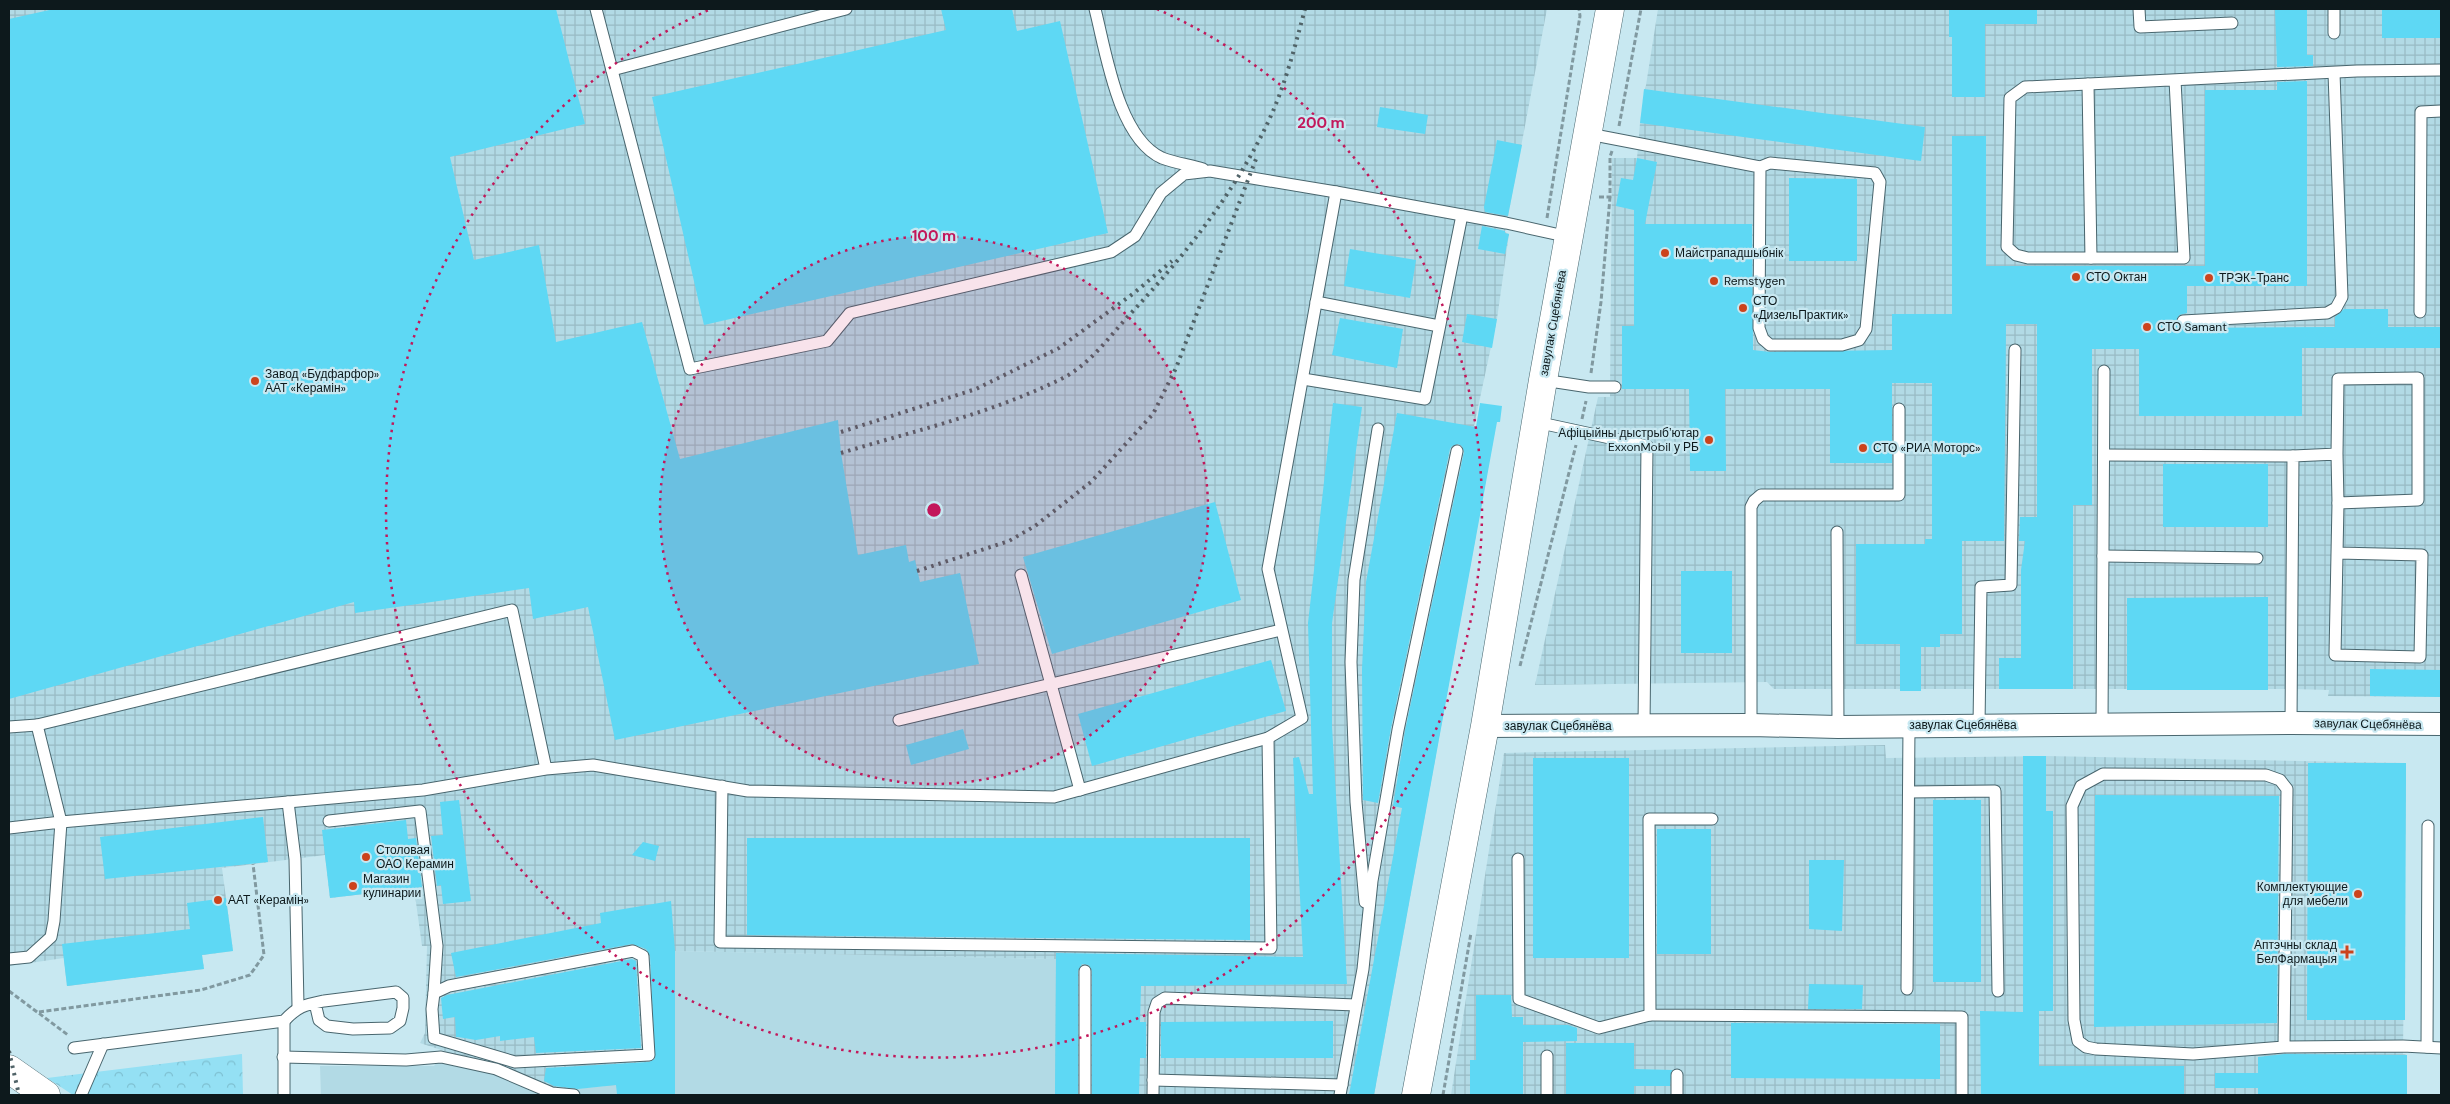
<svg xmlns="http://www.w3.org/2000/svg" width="2450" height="1104" viewBox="0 0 2450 1104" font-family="'DM Sans',sans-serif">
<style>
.built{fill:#b2dae5}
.industrial{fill:url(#industrial-grid)}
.forest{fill:url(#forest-crowns)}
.building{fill:#5ed8f4}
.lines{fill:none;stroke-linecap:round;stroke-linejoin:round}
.lane-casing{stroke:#49666e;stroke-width:13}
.street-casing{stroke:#49666e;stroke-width:24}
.secondary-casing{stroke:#49666e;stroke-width:29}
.path{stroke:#8199a0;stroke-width:3;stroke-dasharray:5 2.5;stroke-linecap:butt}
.lane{stroke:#fff;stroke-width:11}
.street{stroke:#fff;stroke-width:22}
.secondary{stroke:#fff;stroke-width:28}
.rail{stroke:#506368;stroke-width:4;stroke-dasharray:2.5 5;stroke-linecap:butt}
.ring{fill:none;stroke:#c2185b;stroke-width:2.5;stroke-dasharray:2.5 5}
.poi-dot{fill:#cc431c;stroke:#c8e8f1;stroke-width:2}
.labels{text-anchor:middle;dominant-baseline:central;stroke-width:4.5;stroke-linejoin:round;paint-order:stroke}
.poi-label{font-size:12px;fill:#0d191c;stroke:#c8e8f1;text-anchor:start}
.street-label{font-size:12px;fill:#0d191c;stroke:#c8e8f1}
.centre{fill:#c2185b;stroke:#c8e8f1;stroke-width:2.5}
.ring-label{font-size:15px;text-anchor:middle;font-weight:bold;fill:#c2185b;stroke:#c8e8f1;stroke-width:4.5;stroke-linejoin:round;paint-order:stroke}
</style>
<defs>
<pattern id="industrial-grid" width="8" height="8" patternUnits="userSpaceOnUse" patternTransform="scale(1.25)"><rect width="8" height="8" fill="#b2dae5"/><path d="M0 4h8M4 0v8" fill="none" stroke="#98bac4"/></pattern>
<pattern id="forest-crowns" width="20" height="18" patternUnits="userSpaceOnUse" patternTransform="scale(1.25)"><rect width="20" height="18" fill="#94e0f4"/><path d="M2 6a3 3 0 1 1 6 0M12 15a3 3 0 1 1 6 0" fill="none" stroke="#7ec0d1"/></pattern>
</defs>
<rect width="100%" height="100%" fill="#c8e8f1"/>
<!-- built -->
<g class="built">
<path d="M675,951L1056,959L1055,1095H675Z"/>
<path d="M447,1050L563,1090L616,1085L617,1095H321L320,1066H434Z"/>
</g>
<!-- industrial -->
<g class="industrial">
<path d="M9,9H1547L1505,232L1509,234L1497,319L1474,426L1495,430L1374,1095H1055L1056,959L675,951V1095H617L616,1085L563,1090L420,1043L425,1033L427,946H422L414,888L330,898L325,855L222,868L233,951L202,955L204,969L67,986L64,958L9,966Z"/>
<path d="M1658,9H2441V697L2328,696L2329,690L2291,689H1774L1767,682L1535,685L1598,397H1610L1612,158H1637L1640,123Z"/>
<path d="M1885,745L1886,758L2046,756L2406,763L2403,1054L2407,1055V1095H1451L1504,753Z"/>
</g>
<!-- forest -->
<path class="forest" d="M242,1054L243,1095H73L47,1078Z"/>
<!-- building -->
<g class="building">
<path d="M54,9H556L585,124L450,157L474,260L539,245L556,342L642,322L680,459L838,420L841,453L858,555L906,545L909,562L915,560L920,582L960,573L979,664L615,740L588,607L533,619L529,588L355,613L354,602L9,699V19Z"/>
<path d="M941,9H1012L1017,31L1060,21L1108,233L704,325L652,97L946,30Z"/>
<path d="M1949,9H2037V24H1985V97H1952V37H1949Z"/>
<path d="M2275,9H2307V55H2313V66L2277,67Z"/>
<rect x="2382" y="9" width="59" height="29"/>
<path d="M2307,81V286H2187V313L2179,315L2177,325L2183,328L2335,327V317L2344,309H2388V327H2441V348H2302V416H2139V349H2092V505H2073V689H1999V658H2021V570L2025,541H2019L2020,517H2037V324H2006L2004,541H1962V634H1940V647H1921V691H1900V644H1856V544H1925V539H1932V383H1892V463H1830V389H1725L1726,471H1690L1689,389H1622V326H1634V210L1616,206L1621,178L1633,180L1637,158L1657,162L1645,224H1752L1753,350L1770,352L1892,350V314H1952V136H1986V266H2205V90H2277V82Z"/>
<path d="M1644,89L1925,127L1921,161L1640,123Z"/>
<path d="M1380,107L1428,115L1425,134L1377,127Z"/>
<path d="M1497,140L1522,145L1508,216L1485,212L1484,207Z"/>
<path d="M1789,178L1857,179V261H1789Z"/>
<path d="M1482,226L1505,231V233L1509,234L1505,254L1478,249Z"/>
<path d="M1350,249L1416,260L1410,298L1344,286Z"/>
<path d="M1467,314L1497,319L1492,348L1462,342Z"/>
<path d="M1340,318L1403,329L1397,368L1332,355Z"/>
<path d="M1333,403L1362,407L1332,623V727L1347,984L1141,986L1140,1022H1146V1058H1140L1139,1095H1092V971L1089,965L1082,964L1078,971V1095H1055L1056,953L1303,957L1293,758L1299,757L1309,794H1313L1308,623Z"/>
<path d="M1480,403L1502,406L1500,422H1497L1374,1095H1349L1402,808L1393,806L1405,731L1464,452L1462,446L1458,444L1452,446L1450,449L1391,728L1378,803L1363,800L1362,669L1366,582L1397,413L1476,427Z"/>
<rect x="2163" y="464" width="105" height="63"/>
<path d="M1215,502L1241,600L1052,654L1023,557Z"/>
<rect x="1681" y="571" width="51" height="82"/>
<path d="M2268,597V690H2127V598Z"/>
<path d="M1271,660L1286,711L1092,766L1078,714Z"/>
<path d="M2370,669L2441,670V697L2370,696Z"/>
<path d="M963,729L969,749L911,765L906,745Z"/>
<path d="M2023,756H2046V811H2053V1011H2039V1066H2184V1095H1981L1980,1011L2023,1012Z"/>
<rect x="1533" y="758" width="96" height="200"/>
<path d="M2308,763H2406L2405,1020H2307Z"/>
<path d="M2095,795L2279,796L2277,1023L2094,1027Z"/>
<path d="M459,800L471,901L443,904L441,885L437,886L431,836L443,835L440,802Z"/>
<rect x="1933" y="800" width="48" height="182"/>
<path d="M263,817L268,862L105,879L100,837Z"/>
<path d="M406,820L408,839L416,838L422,887L330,898L322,830Z"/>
<rect x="1657" y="829" width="54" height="125"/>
<path d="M747,838H1250V940L747,935Z"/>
<path d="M643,842L659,846L655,861L632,855Z"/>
<path d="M1809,860H1844L1842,931L1809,929Z"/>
<path d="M226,898L233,951L202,955L204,969L67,986L62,944L190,929L187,903Z"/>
<path d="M671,901L675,951V1095H617L616,1085L578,1089L554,1086L544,1081L546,1068L649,1062L655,1059L650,956L646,949L632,944L456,977L451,953L601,923L600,913Z"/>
<path d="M632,959L636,961L641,1048L536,1053L534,1037L500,1041V1036L476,1040L458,1037H456L455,1017L443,1019L441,998L447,995Z"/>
<path d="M1809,984L1863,985L1862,1009H1808Z"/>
<path d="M1476,995H1511L1512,1017H1523V1025H1568L1577,1028V1041L1523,1042V1095H1470V1060H1476Z"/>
<path d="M1333,1021V1058H1161V1022Z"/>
<path d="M1731,1023L1940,1024V1079L1731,1078Z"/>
<path d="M1566,1043H1634V1069L1672,1070L1670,1086H1634V1095H1566Z"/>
<path d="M2285,1054L2407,1055V1095H2258V1088H2215V1073H2258V1057Z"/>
</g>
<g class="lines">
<!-- lane casing -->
<g class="lane-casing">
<g id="lane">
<path d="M596,9L690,369L827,341L850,313L1111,252L1135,236L1161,193L1184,174L1210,171L1336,192"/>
<path d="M1095,9C1106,52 1118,138 1162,158C1175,163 1190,165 1203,169"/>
<path d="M2139,9L2140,27L2232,23"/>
<path d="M2334,9V33"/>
<path d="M612,70L846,9"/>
<path d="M2175,80L2184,258H2028L2016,255L2007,247L2010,98L2025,87L2357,71L2441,70"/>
<path d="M2088,84L2091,258"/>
<path d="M1589,134L1760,167L1770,163L1875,173L1880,182L1866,329L1859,340L1842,345H1770L1763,339L1759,328L1760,167"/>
<path d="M1316,302L1439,326"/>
<path d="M2420,312L2421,112L2441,111"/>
<path d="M2183,321L2327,313L2336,308L2342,297L2334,73"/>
<path d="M1303,379L1425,399L1462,215"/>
<path d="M1543,380L1589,387H1615"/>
<path d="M1536,422L1647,446L1644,726"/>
<path d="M2104,455L2293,456"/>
<path d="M1837,532L1838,727"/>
<path d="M2338,553L2422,555L2420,657L2335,655L2338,503"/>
<path d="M2103,556L2257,558"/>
<path d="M1021,575L1080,790"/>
<path d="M899,720L1281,630"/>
<path d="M2291,723L2293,456L2337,454L2338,379L2418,378V500L2338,503L2337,454"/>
<path d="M1751,725V507L1754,501L1761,495H1899V409"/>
<path d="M1979,725L1981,587L2011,585L2015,350"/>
<path d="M2102,725L2104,371"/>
<path d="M9,727L37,725"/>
<path d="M546,769L512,610L37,725L61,822L423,790L546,769L593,765L748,791L1054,797L1268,738L1302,718L1268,569L1336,192L1506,223L1569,237"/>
<path d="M722,786L720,942L1271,948L1268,738"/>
<path d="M1909,792L1995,791L1998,991"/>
<path d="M288,802L295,859L298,1006"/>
<path d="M1712,819H1649L1650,1015L1962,1017V1095"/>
<path d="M329,821L420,811L437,946L434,993"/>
<path d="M9,828L61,822L54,921L51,937L29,957L9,959"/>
<path d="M1518,859L1519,999L1599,1028L1650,1015"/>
<path d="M1365,902L1356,802L1351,662L1354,580L1378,429"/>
<path d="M633,951L643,956L649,1055L515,1062L434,1038L432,1009L434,993L449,986Z"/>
<path d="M1085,971V1095"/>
<path d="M1907,989L1909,726"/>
<path d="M284,1021V1095"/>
<path d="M2284,1047L2193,1054L2096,1049L2086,1047L2078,1041L2074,1020L2072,806L2081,786L2103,774L2266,775L2280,780L2287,789L2284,1047L2403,1046L2441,1048"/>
<path d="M2427,1047L2428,826"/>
<path d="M74,1048L284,1021C298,1006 304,1005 324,1001L396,992L403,998V1008L400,1021L390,1028L353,1029L327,1026L319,1020L315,1003"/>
<path d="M1547,1056V1095"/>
<path d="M283,1057L406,1060L441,1057L496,1069L552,1093L574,1095"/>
<path d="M1677,1075V1095"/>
<path d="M1153,1080L1342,1085"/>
<path d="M81,1095L103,1044"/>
<path d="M1153,1095L1154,1012L1157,1003L1165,998L1356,1005"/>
<path d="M1340,1095L1363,969L1372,881L1398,730L1457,451"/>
</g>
</g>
<!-- street casing -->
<g class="street-casing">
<path id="street" d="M1485,726L1751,725L1838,727L2291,723L2441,724"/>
</g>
<!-- secondary casing -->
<g class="secondary-casing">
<g id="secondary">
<path d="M9,1069L46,1095"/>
<path d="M1416,1095L1485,726L1543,380L1610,9"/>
</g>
</g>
<!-- path -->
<g class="path">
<path d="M1619,126L1641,9"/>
<path d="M1599,197H1610V157L1612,151"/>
<path d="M1547,218L1580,16L1579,9"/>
<path d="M1591,373L1601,302L1610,197"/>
<path d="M1582,419L1586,401"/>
<path d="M1520,666L1576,445"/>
<path d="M9,991L68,1035"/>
<path d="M39,1012L201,990L250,975L264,955L253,864"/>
<path d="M1443,1095L1471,933"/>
</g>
<!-- lane -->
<use href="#lane" class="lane"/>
<!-- street -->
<use href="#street" class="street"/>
<!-- secondary -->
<use href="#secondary" class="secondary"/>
<!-- rail -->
<g class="rail">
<path d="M841,432L976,389L1059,348L1134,293L1172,261"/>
<path d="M841,453C914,431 993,413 1063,378C1092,363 1111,334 1133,311C1186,254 1236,191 1269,120C1285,86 1295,46 1305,9"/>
<path d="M917,571L1009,541L1035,526L1091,482L1153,414L1176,368L1256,159"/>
<path d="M9,1051L19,1095"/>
</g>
</g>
<!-- distance rings -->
<circle cx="934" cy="510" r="274" fill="#c2185b" fill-opacity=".12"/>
<g class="ring">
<circle cx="934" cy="510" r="274"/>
<path d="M1157 9A548 548 0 1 1 711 9"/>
</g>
<!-- markers -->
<g class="poi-dot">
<circle cx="1665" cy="253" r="5"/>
<circle cx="2076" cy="277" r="5"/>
<circle cx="2209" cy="278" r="5"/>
<circle cx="1714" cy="281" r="5"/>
<circle cx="1743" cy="308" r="5"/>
<circle cx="2147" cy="327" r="5"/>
<circle cx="255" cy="381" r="5"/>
<circle cx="1709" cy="440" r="5"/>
<circle cx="1863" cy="448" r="5"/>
<circle cx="366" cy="857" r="5"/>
<circle cx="353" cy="886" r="5"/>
<circle cx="2358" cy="894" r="5"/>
<circle cx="218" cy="900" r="5"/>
<path d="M2344.5 944.5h5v5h5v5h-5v5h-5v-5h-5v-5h5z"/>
</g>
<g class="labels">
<!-- poi labels -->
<g class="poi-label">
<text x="1675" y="253">Майстрападшыбнік</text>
<text x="2086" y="277">СТО Октан</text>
<text x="2219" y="278">ТРЭК-Транс</text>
<text x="1724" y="281">Remstygen</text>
<text x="1753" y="301">СТО<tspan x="1753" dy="14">«ДизельПрактик»</tspan></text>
<text x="2157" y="327">СТО Samant</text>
<text x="265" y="374">Завод «Будфарфор»<tspan x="265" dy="14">ААТ «Керамін»</tspan></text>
<text x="1699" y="433" text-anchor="end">Афіцыйны дыстрыбʼютар<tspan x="1699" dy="14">ExxonMobil у РБ</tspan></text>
<text x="1873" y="448">СТО «РИА Моторс»</text>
<text x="376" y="850">Столовая<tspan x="376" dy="14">ОАО Керамин</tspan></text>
<text x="363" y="879">Магазин<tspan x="363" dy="14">кулинарии</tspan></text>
<text x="2348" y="887" text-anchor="end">Комплектующие<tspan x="2348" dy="14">для мебели</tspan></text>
<text x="228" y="900">ААТ «Керамін»</text>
<text x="2337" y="945" text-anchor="end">Аптэчны склад<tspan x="2337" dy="14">БелФармацыя</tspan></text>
</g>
<!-- street labels -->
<g class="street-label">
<text transform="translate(1553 323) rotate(-80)">завулак Сцебянёва</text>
<text transform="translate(2368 724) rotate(1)">завулак Сцебянёва</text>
<text x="1963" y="725">завулак Сцебянёва</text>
<text x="1558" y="726">завулак Сцебянёва</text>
</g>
</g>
<circle cx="934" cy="510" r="8" class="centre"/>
<g class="ring-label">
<text x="1321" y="128">200 m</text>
<text x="934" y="241">100 m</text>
</g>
<!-- border -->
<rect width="2450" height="1104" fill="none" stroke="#0d191c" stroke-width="20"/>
</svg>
